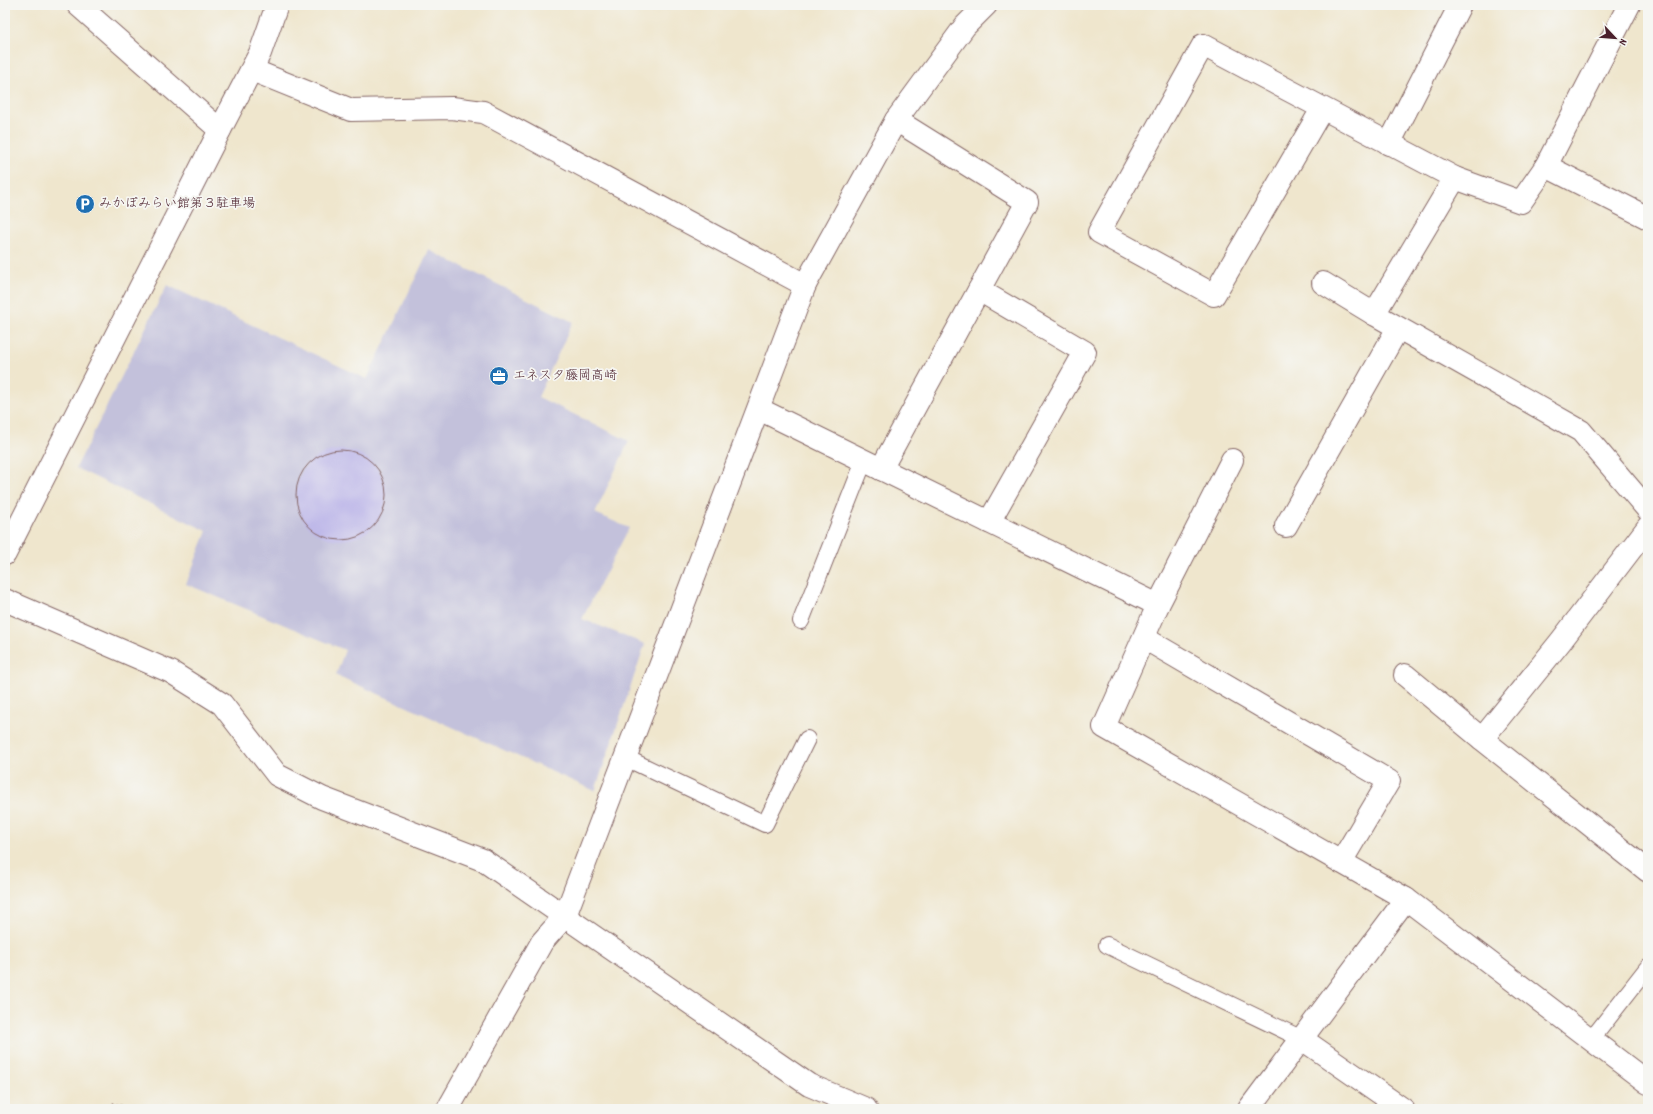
<svg xmlns="http://www.w3.org/2000/svg" width="1653" height="1114" viewBox="0 0 1653 1114" font-family="Dekko,'Klee One',sans-serif">
<style>
.industrial{fill:#c3c1db}
.building{fill:#bfb9e9}
.lines{fill:none;stroke-linecap:round;stroke-linejoin:round}
.lane-casing{stroke:#846564;stroke-width:18}
.street-casing{stroke:#846564;stroke-width:24}
.path{stroke:#846564;stroke-width:2.5;stroke-dasharray:1 3;stroke-linecap:butt}
.lane{stroke:#fff;stroke-width:16}
.street{stroke:#fff;stroke-width:22}
.labels{text-anchor:middle;dominant-baseline:central;stroke-width:3.5;stroke-linejoin:round;paint-order:stroke}
.poi-label{font-size:13px;fill:#4a1f2b;stroke:#f6f6f2;text-anchor:start}
</style>
<rect width="100%" height="100%" fill="#f6f6f2"/>
<filter id="ink" filterUnits="userSpaceOnUse"><feTurbulence type="fractalNoise" baseFrequency=".025" numOctaves="2"/><feDisplacementMap in="SourceGraphic" scale="8" xChannelSelector="R" yChannelSelector="G"/><feConvolveMatrix kernelMatrix="1 2 1 2 8 2 1 2 1" color-interpolation-filters="sRGB"/></filter>
<filter id="wash" filterUnits="userSpaceOnUse"><feTurbulence type="fractalNoise" baseFrequency=".012" numOctaves="4" result="noise"/><feDisplacementMap in="SourceGraphic" scale="16" xChannelSelector="R" yChannelSelector="G"/><feGaussianBlur stdDeviation="0.9" result="paint"/><feColorMatrix in="noise" values="0 0 0 0 0 0 0 0 0 0 0 0 0 0 0 0 0 1.4 0 .05"/><feComposite in="paint" operator="in"/></filter>
<g filter="url(#wash)">
<rect width="100%" height="100%" fill="#efe6cd"/>
<!-- industrial -->
<path class="industrial" d="M429,250L573,322L538,397L629,441L595,513L629,528L582,619L645,644L595,791L336,675L345,650L186,584L207,531L76,468L167,285L367,379Z"/>
<g id="blocks">
<!-- building -->
<circle class="building" cx="341" cy="495" r="45"/>
</g>
</g>
<g filter="url(#ink)">
<use href="#blocks" fill-opacity="0" stroke="#846564" stroke-width="1"/>
<g class="lines">
<!-- lane casing -->
<g class="lane-casing">
<g id="lane">
<path d="M801,621L864,461"/>
<path d="M626,758L765,824L807,739"/>
<path d="M1107,945L1302,1039"/>
<path d="M1591,1040L1648,967"/>
</g>
</g>
<!-- street casing -->
<g class="street-casing">
<g id="street">
<path d="M78,5L220,130"/>
<path d="M252,70L351,110L452,108L483,112L805,285"/>
<path d="M1322,109L1214,295L1099,232L1203,45L1455,178L1374,314L1581,431L1648,510"/>
<path d="M1389,144L1460,5"/>
<path d="M1546,166L1629,5"/>
<path d="M1455,178L1521,202L1546,166L1648,218"/>
<path d="M1323,283L1374,314"/>
<path d="M979,290L1085,352L989,522"/>
<path d="M759,409L1158,605L1104,727L1406,899"/>
<path d="M881,469L1027,202L896,120"/>
<path d="M1286,526L1398,328"/>
<path d="M5,554L220,130L260,53L277,5"/>
<path d="M5,600L171,672L222,704L277,775L322,798L483,860L809,1085L866,1109"/>
<path d="M1158,605L1232,460"/>
<path d="M1144,638L1389,781L1341,862"/>
<path d="M1405,675L1482,739L1648,871"/>
<path d="M1482,739L1561,641L1648,527"/>
<path d="M1302,1039L1403,1109"/>
<path d="M448,1109L542,942L565,916L805,285L896,120L965,26L986,5"/>
<path d="M1249,1109L1406,899L1648,1083"/>
</g>
</g>
<!-- path -->
<path class="path" d="M109,1109L111,1103L133,1109"/>
<!-- lane -->
<use href="#lane" class="lane"/>
<!-- street -->
<use href="#street" class="street"/>
</g>
</g>
<!-- icons -->
<defs>
<g id="parking-disc" transform="scale(1)"><circle r="9.5" fill="#1f6fb2" stroke="#f6f6f2"/><path d="M-3.5-5.5H1a3.5 3.5 0 0 1 0 7H-1V5.5H-3.5ZM-1-3.4V-.6H.8a1.4 1.4 0 0 0 0-2.8Z" fill="#fff"/></g>
<g id="office-disc" transform="scale(1)"><circle r="9.5" fill="#1f6fb2" stroke="#f6f6f2"/><path d="M-6-3h4V-5.5h4V-3h4V5H-6ZM-1-4.5V-3h2v-1.5ZM-6 0V1H6V0Z" fill="#fff"/></g>
</defs>
<g fill-rule="evenodd">
<use href="#parking-disc" x="85" y="204"/>
<use href="#office-disc" x="499" y="376"/>
</g>
<g class="labels">
<!-- poi labels -->
<g class="poi-label">
<text x="99" y="204">みかぼみらい館第３駐車場</text>
<text x="513" y="376">エネスタ藤岡高崎</text>
</g>
</g>
<!-- margin -->
<rect width="1653" height="1114" fill="none" stroke="#f6f6f2" stroke-width="20"/>
<!-- north arrow -->
<g transform="translate(1615 38) rotate(116)" stroke="#f6f6f2" stroke-width="3" paint-order="stroke">
<path d="M0-3L7 15L0 10L-7 15Z" fill="#4a1f2b"/>
<text y="-6" font-size="11" font-weight="bold" text-anchor="middle" fill="#4a1f2b">N</text>
</g>
</svg>
